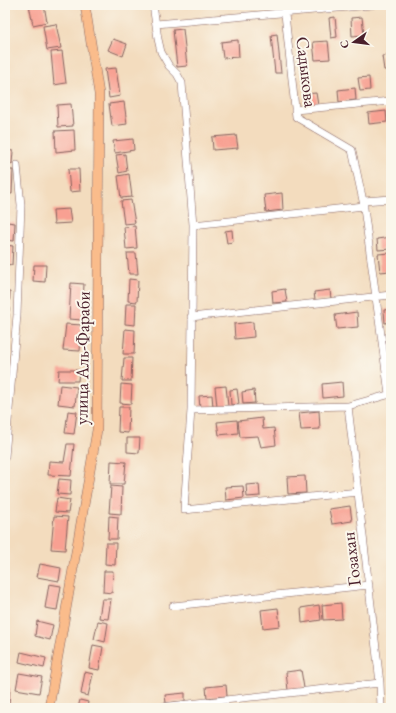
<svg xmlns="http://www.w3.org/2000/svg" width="396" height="713" font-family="'EB Garamond',serif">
  <rect width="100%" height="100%" fill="#fbf7ec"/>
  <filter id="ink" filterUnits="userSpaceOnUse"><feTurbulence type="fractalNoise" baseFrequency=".025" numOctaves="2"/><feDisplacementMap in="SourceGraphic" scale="8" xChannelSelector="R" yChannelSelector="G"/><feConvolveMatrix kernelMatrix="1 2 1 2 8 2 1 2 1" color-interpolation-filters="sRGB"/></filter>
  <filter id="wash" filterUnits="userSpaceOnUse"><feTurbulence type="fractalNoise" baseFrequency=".012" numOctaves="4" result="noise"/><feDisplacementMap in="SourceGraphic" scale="16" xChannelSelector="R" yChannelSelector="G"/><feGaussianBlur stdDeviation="0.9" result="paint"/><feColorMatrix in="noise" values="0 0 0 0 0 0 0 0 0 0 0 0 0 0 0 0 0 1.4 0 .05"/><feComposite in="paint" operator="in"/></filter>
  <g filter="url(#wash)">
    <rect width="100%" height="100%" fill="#f3dcbe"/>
    <g id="blocks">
      <!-- building -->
      <path fill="#f8a092" d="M29,5H44L47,22L33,25Z
        M335,17L337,37L331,38L329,18Z
        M362,17L364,35L352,36L351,18Z
        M56,24L61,48L47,50L43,26Z
        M183,29L187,66L177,67L173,30Z
        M277,34L281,73H275L271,35Z
        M113,39L127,44L123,56L108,50Z
        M238,40L239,57L223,58L221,42Z
        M328,41L330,59L315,60L313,42Z
        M62,51L66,83L54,85L51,52Z
        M391,55V70H384L382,56Z
        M116,68L120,96L109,98L105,69Z
        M369,77L370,90L360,91L358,78Z
        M355,88L356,100L339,102L338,90Z
        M316,93L318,105L306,106L305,94Z
        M124,102L127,124L112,126L109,104Z
        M71,104L73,126L58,127L57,105Z
        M386,111L387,122L369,124L368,113Z
        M74,130L75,150L56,152L55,131Z
        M236,135L238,148L213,150L212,137Z
        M133,139L134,150L115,153L113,141Z
        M5,150L13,151L12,164L5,163Z
        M125,154L127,171L119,173L116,155Z
        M68,169H79L80,191L70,192Z
        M5,170H13L12,194L5,193Z
        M129,174L132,197L121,198L118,176Z
        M282,193L283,210L266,212L264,195Z
        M131,200L135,223L124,224L121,201Z
        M69,209L71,223L54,224L53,210Z
        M7,222L15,223L14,241L5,240Z
        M135,226L137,248L126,249L124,227Z
        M232,230L233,242L227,243L225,231Z
        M391,237V249L378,250L377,239Z
        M5,245L13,246L12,265L5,264Z
        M127,253H136L138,274H129Z
        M390,253L391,271L380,272L378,254Z
        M34,265H46L45,282L33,281Z
        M129,279L138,280L137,302L128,301Z
        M71,283L84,284L82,320L69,319Z
        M285,289L287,302L273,303L272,291Z
        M330,290L331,299L315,300L314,292Z
        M5,292H10L9,311L5,310Z
        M126,304H136L135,325L125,324Z
        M391,309V322L385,323L384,310Z
        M357,312L358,327L337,329L335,315Z
        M5,313L9,314L7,336H5Z
        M253,322L254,337L235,339L234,324Z
        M66,324L82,325L80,351L63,350Z
        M125,329L135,330L134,354H123Z
        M124,358H132L131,381H122Z
        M59,370H79L78,381H58Z
        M342,382L343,396L323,398L322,384Z
        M121,384L132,385L131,404L120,403Z
        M60,385L77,387L75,406L58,404Z
        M226,386L228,406L217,407L215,387Z
        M237,389L239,404L231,405L230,390Z
        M254,390L255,403L243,404L242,392Z
        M212,395L213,407L200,408L199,396Z
        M119,407H129L128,433L118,432Z
        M68,411L77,412L74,434L65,433Z
        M319,411L320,429L301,430L299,413Z
        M262,418L263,429L274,428L276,445L261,447L258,436L240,437L238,421Z
        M237,420L238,433L219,435L217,422Z
        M127,438H140L139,453L127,452Z
        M67,444H74L71,476L48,475L49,461L64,462Z
        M111,461L126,462L124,484H110Z
        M305,476L306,493L288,494L287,477Z
        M59,479L71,480L70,495L57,494Z
        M259,484L260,496L247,497L246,485Z
        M111,486L122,487L121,514L109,513Z
        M243,486L244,498L226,500L225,487Z
        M57,498L70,500L68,513L55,512Z
        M350,506L352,521L332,524L329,509Z
        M54,516L68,517L65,550L51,549Z
        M109,516L118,517L117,539H108Z
        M106,543H116L115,565L105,564Z
        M40,564L61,568L59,581L37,577Z
        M104,571H113L112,593L103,592Z
        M49,584L61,586L57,610L45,608Z
        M102,599H111L108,619L99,618Z
        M341,603L342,619L323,620L322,605Z
        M319,605L321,620L302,623L301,608Z
        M278,608L280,626L263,628L261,610Z
        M37,621L53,625L50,640L35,636Z
        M98,621L108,623L105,642L94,639Z
        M93,645L103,647L99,670L89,668Z
        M21,652L46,658L44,668L19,662Z
        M301,670L304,688L288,690L286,672Z
        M85,672L93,674L88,696L81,694Z
        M19,673L42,677L39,693L16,689Z
        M5,685L10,687L9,705L16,708H5Z
        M226,685L227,696L207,698L206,687Z
        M185,693V701L166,703L165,695Z
        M80,700L88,702L87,708H78Z"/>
    </g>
  </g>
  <g filter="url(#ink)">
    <use href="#blocks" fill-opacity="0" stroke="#85615e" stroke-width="1"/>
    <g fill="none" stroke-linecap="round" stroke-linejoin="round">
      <defs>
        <path id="minor" d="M153,5L158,39L161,52L169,66L177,74L182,83L193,225L191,410L184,510L358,492
          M284,5L296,117L352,150L363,201L389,394L391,396
          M156,24L372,5
          M295,110L391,101
          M363,201L391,199
          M193,225L364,206
          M191,317L391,295
          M348,406L380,683L381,708
          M191,410L348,406L391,394
          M5,457L17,315L21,205L17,165
          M173,606L369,585
          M152,708L380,683"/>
        <path id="major" d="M49,708L97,430L99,94L85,5"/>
      </defs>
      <!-- minor casing -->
      <use href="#minor" stroke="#85615e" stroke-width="8"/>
      <!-- major casing -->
      <use href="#major" stroke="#85615e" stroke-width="10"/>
      <!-- minor -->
      <use href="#minor" stroke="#fff" stroke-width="7"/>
      <!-- major -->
      <use href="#major" stroke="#fabc8b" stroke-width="9"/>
    </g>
  </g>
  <g text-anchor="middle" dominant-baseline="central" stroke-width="4" stroke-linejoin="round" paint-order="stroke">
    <!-- street labels -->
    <g font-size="18" fill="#4a1f2b" stroke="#fbf7ec">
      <text transform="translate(307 72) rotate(83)">Садыкова</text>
      <text transform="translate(82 358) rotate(-89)">улица Аль-Фараби</text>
      <text transform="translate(351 559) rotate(-97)">Гозахан</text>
    </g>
  </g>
  <!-- margin -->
  <rect width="396" height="713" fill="none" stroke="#fbf7ec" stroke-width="20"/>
  <!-- north arrow -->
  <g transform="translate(354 42) rotate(256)" stroke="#fbf7ec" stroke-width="3" paint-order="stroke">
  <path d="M0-3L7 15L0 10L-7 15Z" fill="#4a1f2b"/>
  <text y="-6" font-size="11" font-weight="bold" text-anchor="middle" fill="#4a1f2b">С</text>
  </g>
</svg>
